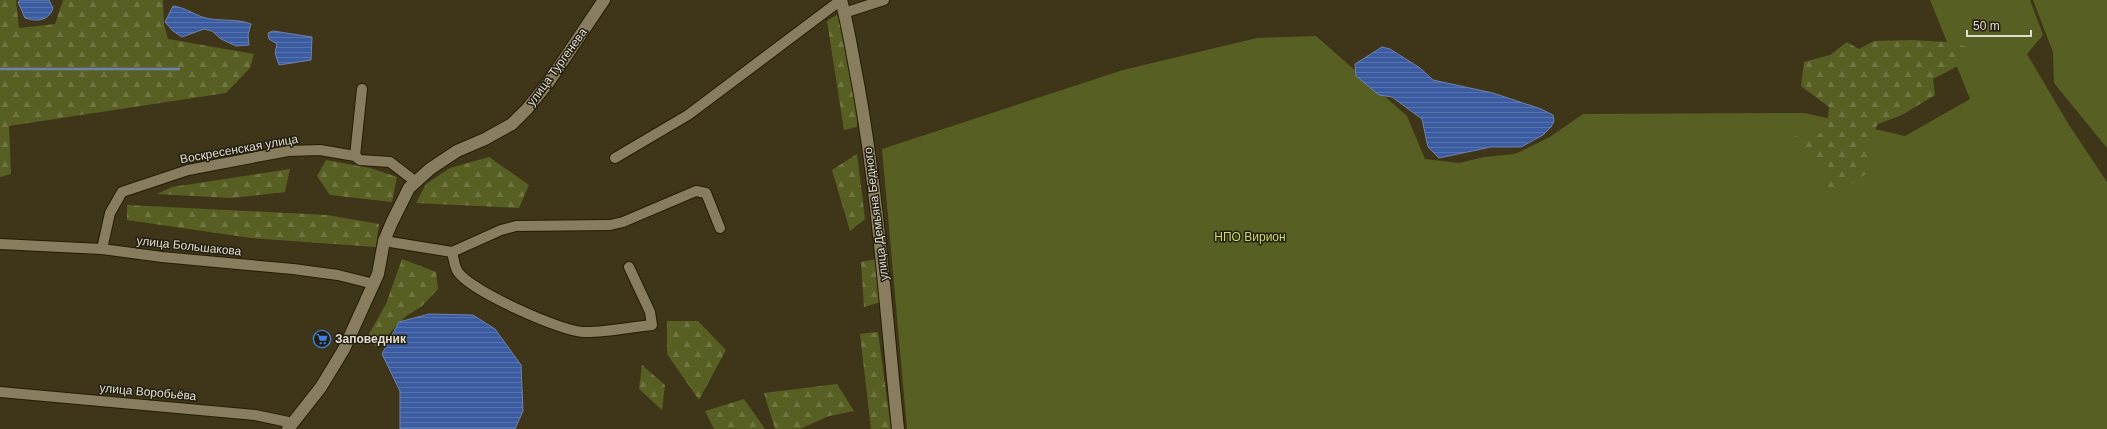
<svg xmlns="http://www.w3.org/2000/svg" width="2107" height="429" font-family="Helvetica,sans-serif">
  <defs>
    <pattern id="forest-firs" width="22" height="20" patternUnits="userSpaceOnUse"><rect width="22" height="20" fill="#585f23"/><path d="M5 1l3.5 6h-7zM16 11l3.5 6h-7z" fill="#707542"/></pattern>
    <pattern id="water-rules" width="6" height="5" patternUnits="userSpaceOnUse"><rect width="6" height="5" fill="#3c5ca1"/><path d="M0 2.5h6" fill="none" stroke="#5873ad"/></pattern>
  </defs>
  <rect width="100%" height="100%" fill="#3f3619"/>
  <!-- green -->
  <path fill="#585f23" d="M1930,0H2030L2043,35L2027,54L2069,125L2107,182V429H907L882,149L1123,70L1257,38L1316,36L1407,116L1425,159L1459,163L1484,157L1515,154L1550,137L1583,114L1805,113L1905,136L1970,99Z
    M2033,0H2107V148L2054,83L2053,52Z"/>
  <!-- forest -->
  <path fill="url(#forest-firs)" d="M0,0H16L19,28L55,24L63,0H163L164,25L168,39L254,54L250,68L226,93L9,126L11,174L0,177Z
    M840,13L857,98V127L844,130L827,21Z
    M1913,40L1946,42L1977,49L1956,67L1933,79L1935,95L1902,115L1878,124L1864,150L1873,169L1837,194L1819,191L1828,162L1790,145L1792,135L1809,140L1827,129L1829,107L1801,86L1804,62L1830,55L1847,42L1859,49L1874,41Z
    M857,154L865,219L850,231L832,170Z
    M489,157L529,185L519,208L416,203L426,184L450,168Z
    M326,160L370,168L397,177L392,202L330,195L317,176Z
    M290,169L285,192L231,198L157,194L172,187Z
    M127,205L327,215L379,224L376,247L251,238L127,220Z
    M402,259L436,272L438,289L422,306L406,316L376,347L369,334L386,304Z
    M877,259L881,302L864,307L861,262Z
    M667,321H698L726,350L699,400L667,354Z
    M878,332L891,429H871L860,334Z
    M642,365L665,385L662,410L639,389Z
    M837,384L854,411L829,416L800,429H775L764,393Z
    M744,399L765,429H714L705,411Z"/>
  <!-- water -->
  <path fill="url(#water-rules)" stroke="#6e82ae" d="M20,0H49L53,8C49,21 37,22 25,18L18,2Z
    M173,6C183,7 192,13 202,17C218,22 236,18 251,24L248,35L249,45L236,46L221,39L212,31L204,29L182,37L173,31L165,22Z
    M273,31L312,37L311,60L279,65L275,53L277,44L269,39L268,33Z
    M1382,47L1390,49L1420,68L1433,80L1493,93L1541,109L1553,115L1554,121L1551,127L1543,135L1521,147H1491L1439,158L1428,147L1422,119L1392,97L1379,95L1356,76L1355,64Z
    M429,314L473,315L495,329L521,365L523,411L515,429H400V391L382,354L399,322Z"/>
  <g fill="none" stroke-linecap="round" stroke-linejoin="round">
    <!-- stream -->
    <path stroke="#6e82ae" stroke-width="2.5" d="M0,69H179"/>
    <defs>
      <path id="minor" d="M844,13L884,0
        M355,156L362,89
        M615,158L688,115L841,0
        M384,241L452,252L501,230L516,226L610,225L623,222L696,191L706,193L720,228
        M0,244L102,249L162,257L293,269L338,275L374,284
        M102,249L110,213L122,192L188,170L288,151L320,150L355,156L360,160L390,162L416,182
        M452,252C454,259 454,266 458,272C471,291 560,331 583,332C602,333 632,327 652,325L650,312L629,267
        M0,392L255,415L293,423"/>
      <path id="tertiary" d="M841,0C849,29 853,59 859,89C879,202 886,315 898,429
        M288,429L321,387L344,349L378,274L384,241L392,222L409,188L430,169L457,151L485,139L512,124L527,109L548,83L604,0"/>
    </defs>
    <!-- minor casing -->
    <use href="#minor" stroke="#261d01" stroke-width="12"/>
    <!-- tertiary casing -->
    <use href="#tertiary" stroke="#261d01" stroke-width="14"/>
    <!-- minor -->
    <use href="#minor" stroke="#887e5f" stroke-width="10"/>
    <!-- tertiary -->
    <use href="#tertiary" stroke="#887e5f" stroke-width="12"/>
  </g>
  <!-- icons -->
  <defs>
    <symbol id="supermarket-ring" viewBox="-11 -11 22 22"><circle r="9.5" fill="#221e11" stroke="#3f7fe0" stroke-width="1.5"/><path d="M-6-5.5h2.5l.6 2H6L4.5 2H-2.5L-4.4-4H-6ZM-1.5 3.2a1.3 1.3 0 1 0 .1 0ZM3 3.2a1.3 1.3 0 1 0 .1 0Z" fill="#3f7fe0"/></symbol>
  </defs>
  <g fill-rule="evenodd">
    <use href="#supermarket-ring" x="312" y="329" width="20" height="20"/>
  </g>
  <g text-anchor="middle" dominant-baseline="central" stroke-width="3" stroke-linejoin="round" paint-order="stroke">
    <!-- street labels -->
    <g font-size="12" fill="#e1dccc" stroke="#221e11">
      <text transform="translate(557 67) rotate(-54)">улица Тургенева</text>
      <text transform="translate(239 149) rotate(-10)">Воскресенская улица</text>
      <text transform="translate(876 214) rotate(-97)">улица Демьяна Бедного</text>
      <text transform="translate(189 246) rotate(6)">улица Большакова</text>
      <text transform="translate(148 392) rotate(5)">улица Воробьёва</text>
    </g>
    <!-- park labels -->
    <g font-size="12" fill="#cfde65" stroke="#221e11">
      <text x="1250" y="237">НПО Вирион</text>
    </g>
    <!-- poi labels -->
    <g font-size="12" font-weight="bold" fill="#e1dccc" stroke="#221e11" text-anchor="start">
      <text x="335" y="339">Заповедник</text>
    </g>
  </g>
  <!-- scale -->
  <path d="M1967 30v6h64v-6" fill="none" stroke="#e1dccc" stroke-width="2"/>
  <text x="1973" y="30" font-size="12" fill="#e1dccc" stroke="#221e11" stroke-width="3" paint-order="stroke">50 m</text>
</svg>
